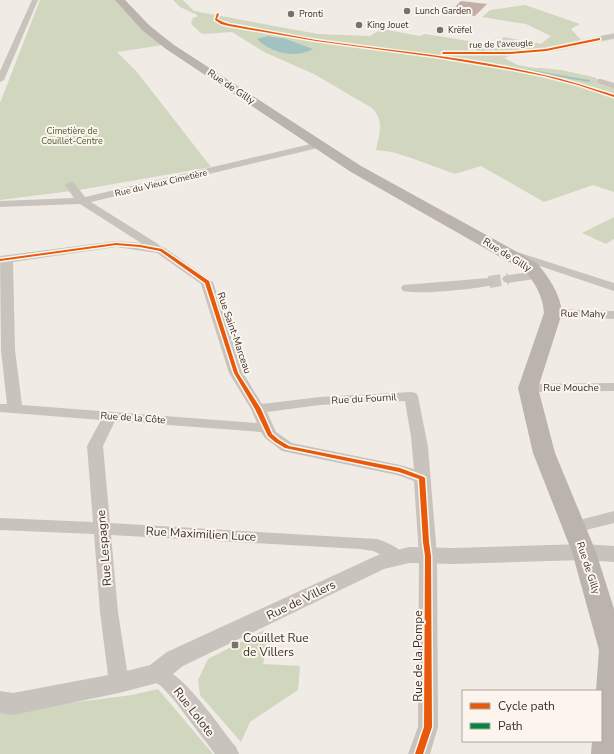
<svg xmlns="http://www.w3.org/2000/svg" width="614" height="754" font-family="'Nunito Sans',sans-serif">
  <rect width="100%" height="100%" fill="#f0ebe5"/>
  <!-- green -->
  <path fill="#d1d6bf" d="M40,0H116L163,45L117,52L137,72L211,167L79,190L0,200V103Z
    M173,0H183L194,11L318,34L370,36L382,29L420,36L425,34L494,45L504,37L541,44L551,36L526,24L482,17L490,10L525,5L580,24L571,29L581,40L614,33V39L556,51L515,54L504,58L518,65L535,68H541L561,70L589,76L596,78L599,82L614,87V192L593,185L544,202L481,166L455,174L411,158L392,152L376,150C379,134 385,122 372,108L314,74L264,52L232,32L202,34L192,25L191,21L193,20L192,18L197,17V15L180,7Z
    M614,217V239L606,244L582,233Z
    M264,630L266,649L263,664L300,666L298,690L250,722L241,742L200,695L198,680L208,659Z
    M158,689L213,754H0V712L132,695Z"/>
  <!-- water -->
  <path fill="#a1c2c1" d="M268,36L286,39L313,49C295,59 271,53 257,39Z"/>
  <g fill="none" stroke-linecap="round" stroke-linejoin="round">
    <!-- stream -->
    <path fill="#a1c2c1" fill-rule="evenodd" d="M474,60L589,80L590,81L589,82L475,62L474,61Z"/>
  </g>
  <!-- building -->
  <path fill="#c3afa7" d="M461,1L487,4L475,16L449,13Z"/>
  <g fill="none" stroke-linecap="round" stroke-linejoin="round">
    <!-- minor-tunnel -->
    <path stroke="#ccc6c0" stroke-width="12" stroke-dasharray="12 6" stroke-linecap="butt" d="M489,282L508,279"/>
    <!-- minor -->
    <path fill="#c9c3be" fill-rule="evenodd" d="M32,0H38L4,80L0,82V71Z
      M614,34V38L599,41L595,39L596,37Z
      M598,79H601L614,83V88L598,83L597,81Z
      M319,142L322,143L324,145L322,147L91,202L158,244L160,246L165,248L213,282L243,373L262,404L320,397L411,392L416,393L418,396L428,447L437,556L438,727L430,754H408L418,727L419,556L414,481L397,475L282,451L265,438L261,432L115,421L103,446L110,523L377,539C387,542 402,549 407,558L404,563C389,567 385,555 373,551C369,550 364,550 360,549L111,535L118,612L129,683L126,689L119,691L112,689L109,683L100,612L94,534L0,530V518L93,522L87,446L101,420L0,412V404H7L1,350L0,256L116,241L141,243L80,204L0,207V201L74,198L65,185L70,182L74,183L85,197ZM116,247L157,253L201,284L229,373L251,409L257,423L22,405L15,350L13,262ZM405,401L411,437L414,469L400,465L292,443L276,432L267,412L320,405Z
      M514,251L614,283V291L510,256L508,254L510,252Z
      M537,271L541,272L543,275L541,278L508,283L504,282L502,279L504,276L508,275Z
      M489,278L493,279L495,282L493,285C476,289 419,295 403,291L401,288L403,285Z
      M553,309L614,311V319L548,316L547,313L548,310Z
      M614,383V391L528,392L523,391L521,388L523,385L528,384Z
      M614,511V523L574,533L568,531L566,527L568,523Z
      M157,665C185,674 217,724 236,747L239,754H215L174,700L161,686L150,679L147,673L150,667Z"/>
    <!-- tertiary -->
    <path fill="#c9c3be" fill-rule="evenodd" d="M584,544L614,546V562L584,560L454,564L409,563L384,569L183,666L165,680L157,683L119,693L13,715L0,713V691L13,693L119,673L150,665L167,652L378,555L409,547L454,548Z"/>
    <!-- secondary -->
    <path fill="#bab3ae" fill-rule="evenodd" d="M115,0H125L150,26L174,45L361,166L537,263C549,278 560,293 562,313L538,388L555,453L596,552L614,609V754H591L592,741H601V691H596L599,650L572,552L533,453L518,388L544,313C543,296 535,283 525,271L351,172L166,49L142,30Z"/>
    <!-- quiet -->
    <path stroke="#00873e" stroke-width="2" stroke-dasharray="4.5 2" stroke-linecap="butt" d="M469,46L482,50"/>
    <defs>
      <path id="cycleway" d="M217,13L219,14L217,19L223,22L229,24C258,29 287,35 316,40C392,51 469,57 544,75C568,80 591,88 614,95V97L578,85L544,76L508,69L436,57L316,41L229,26L221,24L215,20Z
        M599,38H600V40L546,51L510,54H443L442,53L443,52H510L546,49Z
        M116,243L140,245L162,249L209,281L238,373L261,409L272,434L279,440L289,446L400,468L424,477L425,478L429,542L431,556L432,727L423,754H415L424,727L425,556L423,542L419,479L399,472L285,448L275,442L268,436L255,409L234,373L205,283L160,251L140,247L116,245L0,261V259Z"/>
    </defs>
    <!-- cycleway casing -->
    <use href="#cycleway" stroke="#fbf5ee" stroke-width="3"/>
    <!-- cycleway -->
    <use href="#cycleway" fill="#e8590c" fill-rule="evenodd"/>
  </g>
  <!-- markers -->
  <g fill="#7a716c" stroke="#fbf5ee" stroke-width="1.5">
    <circle cx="407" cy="11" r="4"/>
    <circle cx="291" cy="14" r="4"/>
    <circle cx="359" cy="25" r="4"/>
    <circle cx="440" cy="30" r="4"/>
    <rect x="231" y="641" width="8" height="8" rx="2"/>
  </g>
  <g text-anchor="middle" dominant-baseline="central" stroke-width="4" stroke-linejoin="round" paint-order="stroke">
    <!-- far-poi labels -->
    <g font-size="9" fill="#3b302b" stroke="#fbf5ee" text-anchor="start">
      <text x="415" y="11">Lunch Garden</text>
      <text x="299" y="14">Pronti</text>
      <text x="367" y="25">King Jouet</text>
      <text x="448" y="30">Krëfel</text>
    </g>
    <!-- far-street labels -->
    <g font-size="9" fill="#3b302b" stroke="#fbf5ee">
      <text transform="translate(501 44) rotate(-2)">rue de l'aveugle</text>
      <text transform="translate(161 183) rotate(-13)">Rue du Vieux Cimetière</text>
    </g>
    <!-- far-park labels -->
    <g font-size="9" fill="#4a5a2e" stroke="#fbf5ee">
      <text x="72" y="131">Cimetière de<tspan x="72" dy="10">Couillet-Centre</tspan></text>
    </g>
    <!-- street labels -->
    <g font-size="10" fill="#3b302b" stroke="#fbf5ee">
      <text transform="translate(231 87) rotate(34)">Rue de Gilly</text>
      <text transform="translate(507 255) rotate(32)">Rue de Gilly</text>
      <text transform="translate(583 314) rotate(1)">Rue Mahy</text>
      <text transform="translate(234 333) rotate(71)">Rue Saint-Marceau</text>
      <text x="571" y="388">Rue Mouche</text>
      <text transform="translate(364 399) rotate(-3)">Rue du Fournil</text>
      <text transform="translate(133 418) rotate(4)">Rue de la Côte</text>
      <text transform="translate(588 568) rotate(72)">Rue de Gilly</text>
    </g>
    <!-- near-street labels -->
    <g font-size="12" fill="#3b302b" stroke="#fbf5ee">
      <text transform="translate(201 534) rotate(3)">Rue Maximilien Luce</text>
      <text transform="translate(104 548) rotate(-95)">Rue Lespagne</text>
      <text transform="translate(301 600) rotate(-26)">Rue de Villers</text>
      <text transform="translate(418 656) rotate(-90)">Rue de la Pompe</text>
      <text transform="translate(194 712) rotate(52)">Rue Lolote</text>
    </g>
    <!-- near-poi labels -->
    <g font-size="12" fill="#3b302b" stroke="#fbf5ee" text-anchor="start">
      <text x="243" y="638">Couillet Rue<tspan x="243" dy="14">de Villers</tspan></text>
    </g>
  </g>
  <!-- legend -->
  <rect x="462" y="690" width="140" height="52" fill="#fbf5ee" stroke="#aea6a0"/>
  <rect x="470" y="703" width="20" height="6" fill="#e8590c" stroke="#aea6a0"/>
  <text x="498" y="710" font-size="12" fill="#3b302b">Cycle path</text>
  <rect x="470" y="723" width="20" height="6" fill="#00873e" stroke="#aea6a0"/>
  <text x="498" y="730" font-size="12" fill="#3b302b">Path</text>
</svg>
